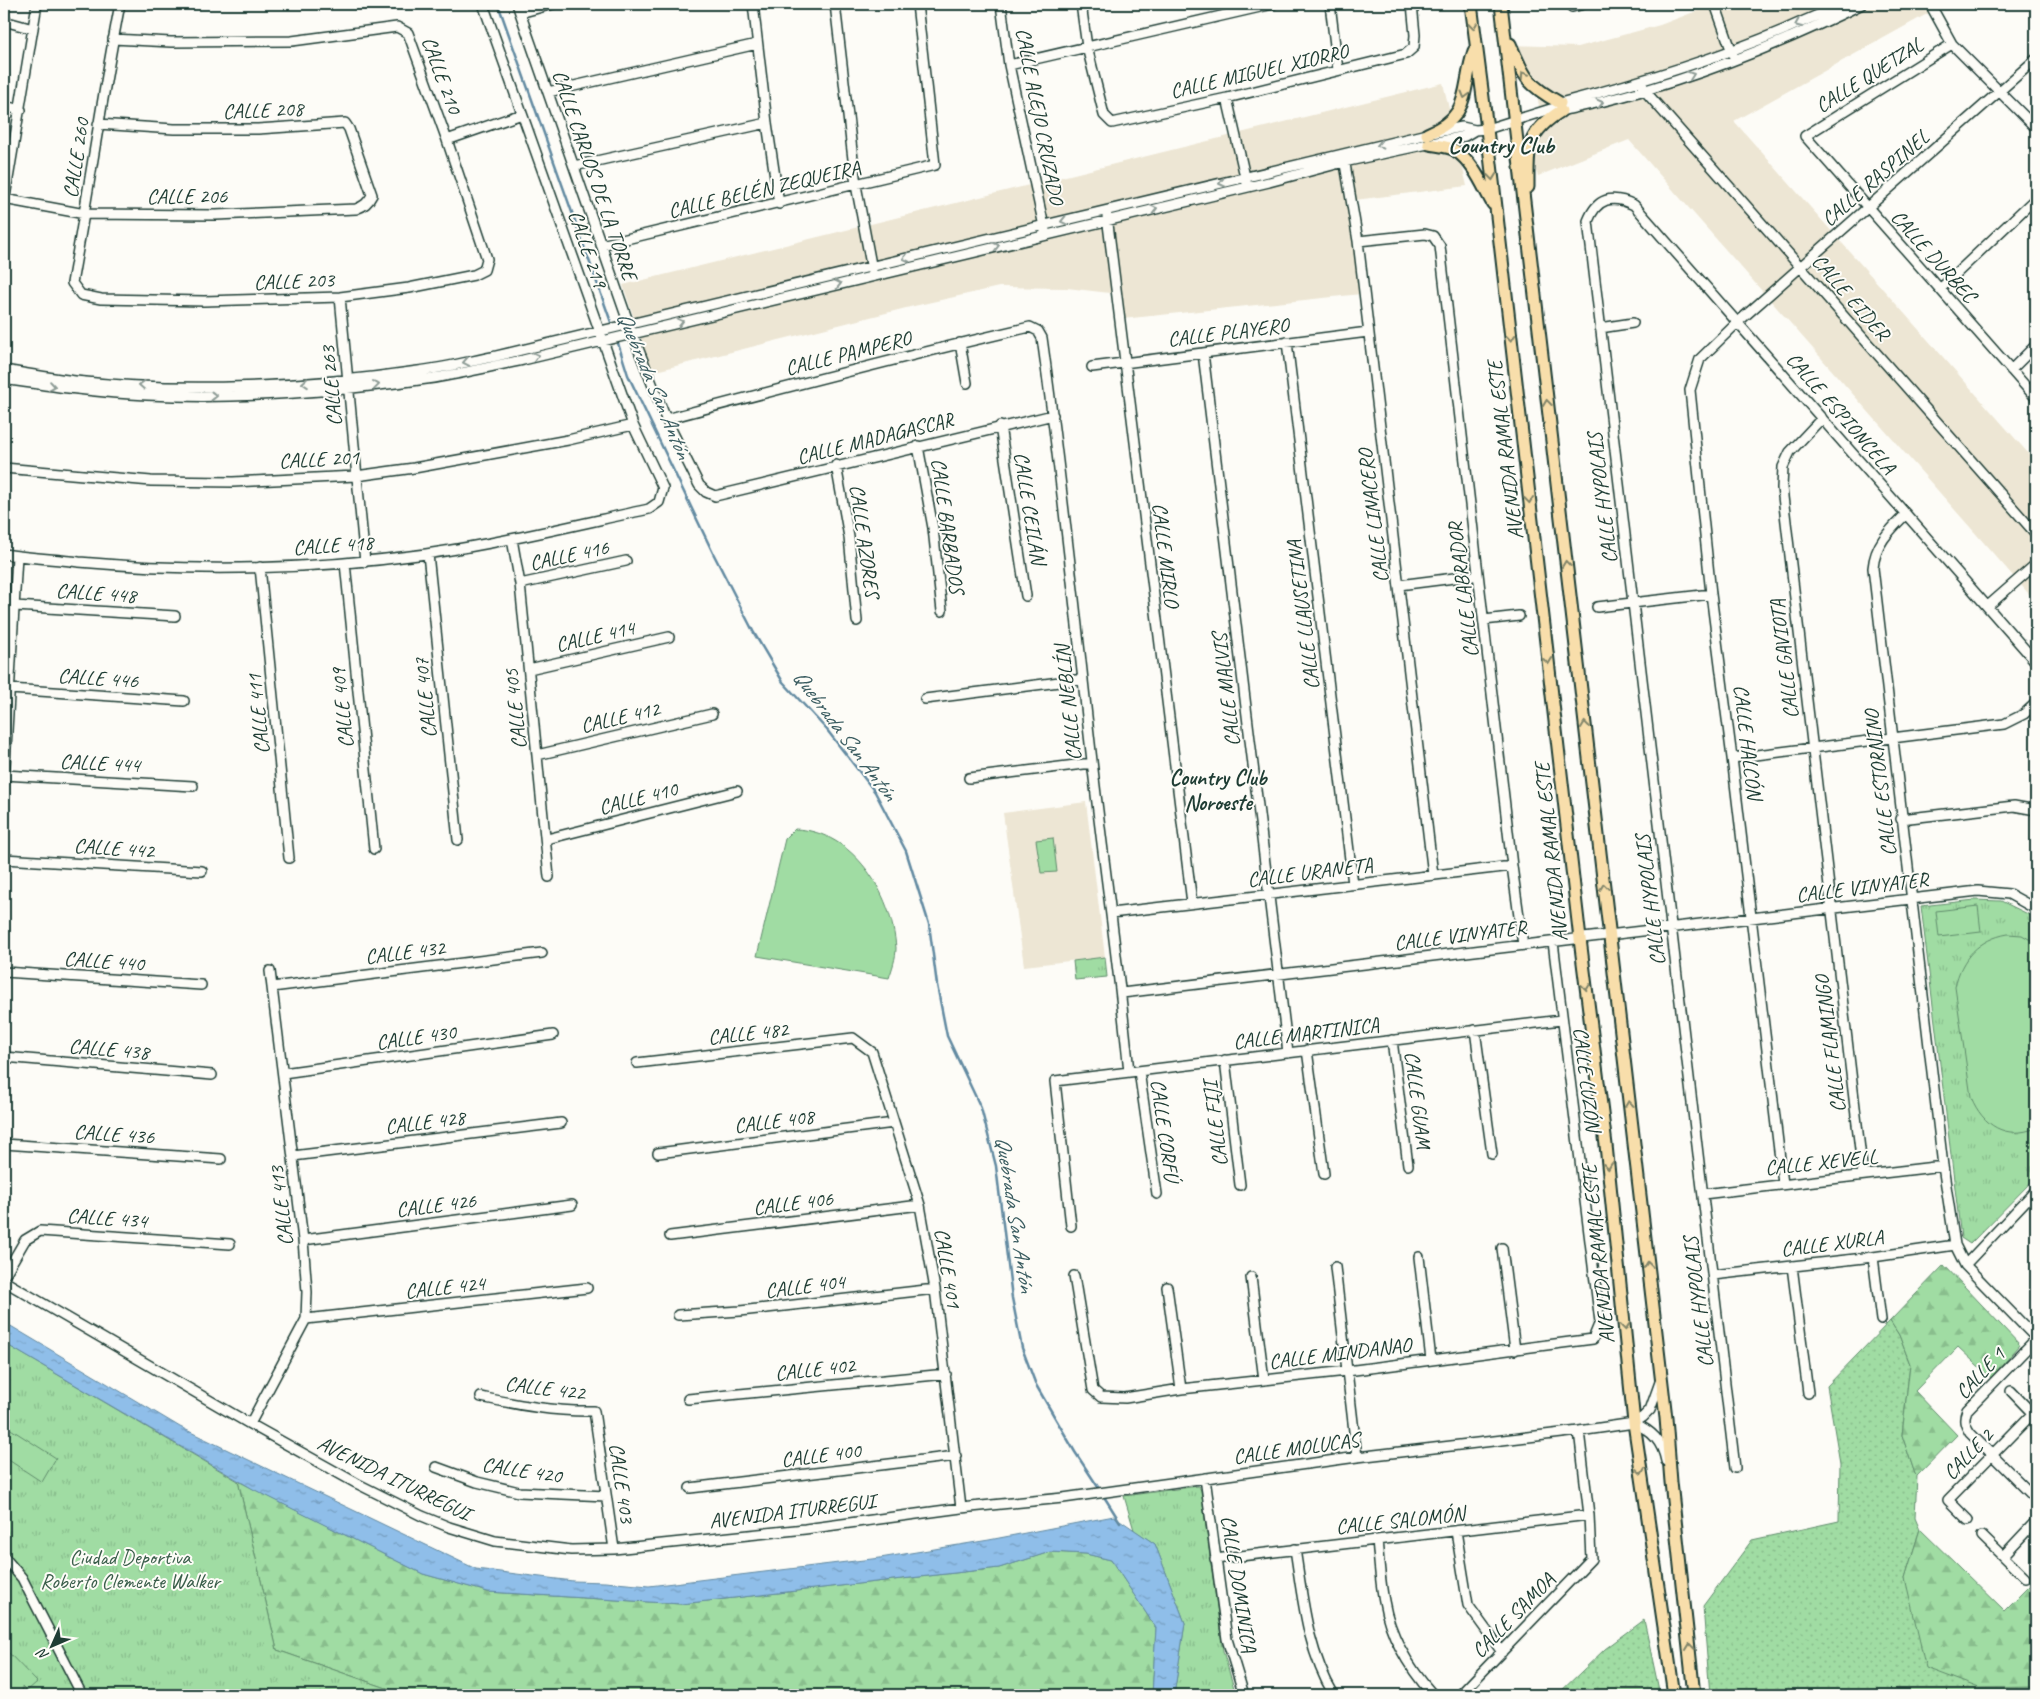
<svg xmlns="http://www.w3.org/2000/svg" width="2040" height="1699" font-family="Caveat,sans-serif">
  <defs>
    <pattern id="grass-dots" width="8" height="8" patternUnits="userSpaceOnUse" patternTransform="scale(1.25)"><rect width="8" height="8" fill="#a0dca3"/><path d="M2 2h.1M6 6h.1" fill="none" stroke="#89be8d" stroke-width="1.8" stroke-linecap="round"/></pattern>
    <pattern id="forest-firs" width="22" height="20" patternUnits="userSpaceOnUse" patternTransform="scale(1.25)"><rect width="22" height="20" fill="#a0dca3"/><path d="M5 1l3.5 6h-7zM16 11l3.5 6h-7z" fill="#89be8d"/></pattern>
    <pattern id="park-tufts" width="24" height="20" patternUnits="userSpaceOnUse" patternTransform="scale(1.25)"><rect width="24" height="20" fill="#a0dca3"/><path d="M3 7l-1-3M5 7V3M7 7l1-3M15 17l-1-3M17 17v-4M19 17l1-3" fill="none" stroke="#89be8d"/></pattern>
    <pattern id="water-ripples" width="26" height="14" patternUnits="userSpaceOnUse" patternTransform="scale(1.25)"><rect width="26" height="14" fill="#8fbee9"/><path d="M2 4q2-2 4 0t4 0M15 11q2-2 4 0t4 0" fill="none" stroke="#749cbe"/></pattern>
  </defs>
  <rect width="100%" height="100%" fill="#fdfcf7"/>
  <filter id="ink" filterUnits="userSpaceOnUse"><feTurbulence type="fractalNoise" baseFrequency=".02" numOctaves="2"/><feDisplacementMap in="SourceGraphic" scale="10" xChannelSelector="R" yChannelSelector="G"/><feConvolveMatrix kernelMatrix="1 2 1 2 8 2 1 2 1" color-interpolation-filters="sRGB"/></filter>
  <g filter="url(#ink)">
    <!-- built -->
    <path fill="#ede6d4" d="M1715,4H1945L1734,121L2036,462V602L1629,140L1538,176L1529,153L1539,106L1536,89L1511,45L1578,47L1660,25Z
      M1443,83L1467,186L1347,201L1361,294L1122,319L1118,294L1067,288L999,287L914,306L652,372L623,285Z
      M1086,802L1105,957L1024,966L1003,813Z"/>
    <!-- grass -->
    <path fill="url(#grass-dots)" stroke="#608c6c" d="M1890,1321L1899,1335L1910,1364L1902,1435L1915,1474L1917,1476L1915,1517L1920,1529L1905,1578L1979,1688L2036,1687V1695H1710L1703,1606L1752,1540L1839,1521L1840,1463L1827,1386Z
      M1644,1620L1660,1695H1557L1605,1649Z"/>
    <!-- forest -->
    <path fill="url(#forest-firs)" stroke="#608c6c" d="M1944,1265L2020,1345L1991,1378L1958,1347L1915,1391L1957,1435L1917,1476L1915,1474L1902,1435L1910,1364L1899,1335L1890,1321Z
      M238,1481L423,1574L488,1592L681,1604L999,1568L1050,1552L1086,1554L1111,1560L1156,1628L1152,1695H394L395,1691L277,1650Z
      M1920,1529L2004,1611L2036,1579V1687L1979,1688L1926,1668L1905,1578Z"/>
    <!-- park -->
    <path fill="url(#park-tufts)" stroke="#608c6c" d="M1975,900L2001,901L2032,916L2036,921V1177L1970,1244L1961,1238L1921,906Z
      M1105,957L1107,977L1075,980L1073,961Z
      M4,1343L238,1481L277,1650L395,1691L394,1695H4Z
      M1198,1486L1201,1490L1223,1651L1236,1695H1174L1185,1623L1155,1544L1134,1530L1124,1496Z"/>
    <!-- pitch -->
    <path fill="#a0dca3" stroke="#608c6c" d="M795,829C854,831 892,894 896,948C896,958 892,969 889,978L757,956L785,839Z
      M1053,838L1057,872L1041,873L1036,840Z
      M1978,906L1981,932L1939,937L1936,911Z
      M2008,934L2022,935L2036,943V1128C2006,1140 1983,1126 1971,1097L1955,987C1961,958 1979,939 2008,934Z
      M9,1428L56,1458L42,1482L4,1457V1436Z
      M4,1648L37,1682L27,1691L22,1686L23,1695H4Z"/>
    <!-- water -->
    <path fill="url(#water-ripples)" stroke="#628aa1" d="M4,1322L180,1427L476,1569L573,1581L605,1582L649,1586L880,1558L989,1540L1114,1516L1155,1544L1185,1623L1174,1695H1152L1156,1628L1111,1560L1086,1554L1050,1552L999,1568L681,1604L488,1592L423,1574L253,1489L4,1343Z"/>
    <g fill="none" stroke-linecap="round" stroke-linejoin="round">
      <!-- stream -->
      <path stroke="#628aa1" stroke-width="2.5" d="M498,4L612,325
        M617,340L628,375L713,553L754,633L783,682L827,730L875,792L906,851L929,924L937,985L947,1036L981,1108L996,1166L1012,1298L1022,1348L1036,1385L1075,1452L1100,1490
        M1103,1495L1120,1522"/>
      <defs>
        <path id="minor" d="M517,4L632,333L666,419L699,485L706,492L715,496L1053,415
          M753,4L767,123L779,204
          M835,4L856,185L872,270
          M1001,4L1009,65L1045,231
          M1081,4L1087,47L1104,115L1112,123L1227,98L1406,54L1414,47L1415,35L1412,4
          M1330,4L1338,70
          M1569,4L1572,7L1584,4
          M1715,4L1733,55
          M1930,4L1952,44L2036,128
          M520,13L553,4
          M4,21L33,29
          M113,39L171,42L292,41L397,27L408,33L447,140L487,259L484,270L474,275L409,288L340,297L204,301L101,299L81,295L72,283C89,190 102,96 120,4
          M1952,44L1805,136L2036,398
          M1009,65L1273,4
          M1641,82L1645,91L2036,534
          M548,92L757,44
          M1227,98L1246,181
          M4,106L21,110
          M1555,108L1561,111L1569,109C1671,88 1769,50 1862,4
          M447,140L522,114
          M1344,158L1358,241L1433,875
          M574,166L767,123
          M4,199L85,214L216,215L356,209C364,206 368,203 372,195L349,129L345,123L258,129H174L98,124
          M4,203L37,4
          M1107,216L1192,903
          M1358,241L1425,234L1433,236L1440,246L1512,866L1523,945
          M601,245L935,165L917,4
          M1940,289L2036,198
          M340,297L365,562
          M1600,328L1633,323
          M1287,342L1353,884
          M960,343L967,383
          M1203,353L1288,1053
          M1092,367L1368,332
          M4,370C27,374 51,378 75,381C183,393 310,387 418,371C443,368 467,362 492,357L1427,134L1462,127L1475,130
          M2011,370L2036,345
          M4,379C51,386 99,393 147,395C243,400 339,391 434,378C464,373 493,366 523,360L1269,182L1344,162L1465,136L1475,130L1487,129L1554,108L1560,103C1638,83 1713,60 1786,29C1805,20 1824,13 1843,4
          M1822,418L1790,452L1783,467L1782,488L1863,1175
          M666,419C787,387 908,355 1030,327L1038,331L1042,338C1062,479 1076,620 1092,761C1104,865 1119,968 1129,1072
          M1000,426L1026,596
          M918,446L933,528L942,611
          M836,465L849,537L857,621
          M4,468L151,481L233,482L356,476L414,468L568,440L633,425
          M1906,514C1890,530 1875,544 1873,568L1943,1166L1955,1245L1965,1265L2036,1338
          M512,539L520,584L549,877
          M4,554C29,558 54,559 79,562C194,572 312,570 426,554C501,543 575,525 649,509L659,502L663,488L633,425L483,4
          M428,554L458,840
          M345,563L374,849
          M260,567L289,858
          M520,584L626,561
          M1399,585L1478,575
          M15,606L175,616
          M1988,606L2036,564
          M1597,607L1711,594
          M1484,620L1519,616
          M529,669L669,637
          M10,689L184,701
          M925,699L1083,679
          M537,755L712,714
          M1732,758L2004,724L2024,714L2036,703
          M4,775L193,786
          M969,778L1092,763
          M4,783L17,556
          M1901,819L2014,806L2036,810
          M547,839L737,791
          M4,859L202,871
          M1111,913L1512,866
          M4,972L201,985
          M272,987L542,953
          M1122,993L1978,891L2009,894L2036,909
          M1475,1030L1492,1154
          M1392,1040L1408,1165
          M1307,1050L1324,1174
          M4,1057L212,1075
          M1225,1060L1240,1185
          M637,1063L853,1038L872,1052L920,1205L935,1289L961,1508
          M1139,1071L1157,1194
          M283,1073L553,1035
          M4,1144L221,1159
          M658,1153L894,1123
          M293,1156L561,1123
          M1783,1184L1732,758L1711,594L1690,390L1700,359L1738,322L2036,59
          M1703,1194L1943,1166
          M1071,1226L1055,1081L1561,1020
          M670,1236L920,1205
          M303,1240L572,1205
          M1502,1248L1515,1350
          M1419,1257L1431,1360
          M1873,1257L1881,1320
          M1965,1265L2036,1190
          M1792,1266L1808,1393
          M1335,1267L1357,1457
          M1713,1275L1873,1257L1955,1245
          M4,1276L25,1240L40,1231L230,1244
          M1074,1276L1093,1390L1101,1397L1125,1398L1181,1389L1347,1371L1593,1339L1600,1322L1553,942
          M1251,1277L1264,1380
          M4,1281L250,1424L356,1483L422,1516L449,1527L495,1541L571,1550L614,1549L805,1529L961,1508L1063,1498L1357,1457L1579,1431L1634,1423L1643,1417L1650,1410L1660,1382
          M1167,1287L1181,1389
          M678,1315L740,1311L935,1289
          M306,1319L587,1288
          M2036,1339L1967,1410C1963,1420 1965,1425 1970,1433L2036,1499
          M2011,1391L2036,1417
          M481,1397C519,1405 555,1412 594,1411L614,1549
          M688,1399L946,1374
          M1634,1423C1652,1431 1662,1441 1666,1461
          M250,1424L306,1319L307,1292L303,1240L270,971
          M436,1467L477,1482L519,1492L606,1496
          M1735,1468L1588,221C1597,198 1612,194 1634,205L2036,662
          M1205,1478L1227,1639L1244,1695
          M690,1488L956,1456
          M1968,1520L1948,1500L2033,1413
          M1456,1531L1468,1605L1502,1652
          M1982,1536L2025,1578
          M1377,1540C1379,1560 1380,1581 1384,1601C1390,1636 1410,1669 1433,1695
          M1295,1549C1303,1600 1307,1650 1334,1695
          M2003,1556L2036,1521
          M4,1557L22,1578L82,1695
          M1215,1559L1589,1515
          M1460,1695L1591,1559L1589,1515L1579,1431"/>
        <path id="major" d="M1471,4L1487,129L1580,939L1606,1145L1634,1423L1674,1695
          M1501,4L1666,1418L1671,1482L1694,1695
          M1510,44C1524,77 1527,85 1560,103
          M1427,134C1473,116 1461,89 1474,51
          M1429,144C1438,146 1449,146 1456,151C1474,163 1483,187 1493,204
          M1528,187C1528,148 1526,133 1561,111"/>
      </defs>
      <!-- minor casing -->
      <use href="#minor" stroke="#1f3d34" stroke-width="12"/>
      <!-- major casing -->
      <use href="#major" stroke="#1f3d34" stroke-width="15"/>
      <!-- minor -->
      <use href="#minor" stroke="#fdfcf7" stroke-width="9"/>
      <!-- major -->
      <use href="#major" stroke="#f8deab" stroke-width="11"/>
    </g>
    <!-- one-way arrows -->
    <defs><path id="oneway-chevron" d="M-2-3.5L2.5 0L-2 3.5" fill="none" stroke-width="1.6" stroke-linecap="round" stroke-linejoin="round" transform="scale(1.25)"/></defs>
    <g stroke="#8e9c96">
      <use href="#oneway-chevron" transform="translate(1798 24) rotate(157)"/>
      <use href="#oneway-chevron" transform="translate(1691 75) rotate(-19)"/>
      <use href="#oneway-chevron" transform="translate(1600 103) rotate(-14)"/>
      <use href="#oneway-chevron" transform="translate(1380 145) rotate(167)"/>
      <use href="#oneway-chevron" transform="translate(1222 183) rotate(166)"/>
      <use href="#oneway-chevron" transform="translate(1154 209) rotate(-14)"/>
      <use href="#oneway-chevron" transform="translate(1064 221) rotate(167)"/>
      <use href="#oneway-chevron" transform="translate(996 246) rotate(-14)"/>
      <use href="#oneway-chevron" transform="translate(906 258) rotate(167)"/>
      <use href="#oneway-chevron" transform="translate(838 284) rotate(-13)"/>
      <use href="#oneway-chevron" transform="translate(680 322) rotate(-14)"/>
      <use href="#oneway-chevron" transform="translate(536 356) rotate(-14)"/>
      <use href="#oneway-chevron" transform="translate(466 362) rotate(169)"/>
      <use href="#oneway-chevron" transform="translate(305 383) rotate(176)"/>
      <use href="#oneway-chevron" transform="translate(142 385) rotate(-177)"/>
      <use href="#oneway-chevron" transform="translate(376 385) rotate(-7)"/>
      <use href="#oneway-chevron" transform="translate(52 386) rotate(8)"/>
      <use href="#oneway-chevron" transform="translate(214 396)"/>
    </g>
    <g stroke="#81856a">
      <use href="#oneway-chevron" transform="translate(1473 26) rotate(83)"/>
      <use href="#oneway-chevron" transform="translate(1524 75) rotate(-123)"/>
      <use href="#oneway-chevron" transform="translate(1465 95) rotate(105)"/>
      <use href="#oneway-chevron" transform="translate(1492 177) rotate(84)"/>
      <use href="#oneway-chevron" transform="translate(1511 338) rotate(83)"/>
      <use href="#oneway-chevron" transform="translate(1547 403) rotate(-97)"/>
      <use href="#oneway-chevron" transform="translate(1529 500) rotate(83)"/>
      <use href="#oneway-chevron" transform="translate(1566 564) rotate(-97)"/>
      <use href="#oneway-chevron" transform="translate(1548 661) rotate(83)"/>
      <use href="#oneway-chevron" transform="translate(1585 725) rotate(-97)"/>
      <use href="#oneway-chevron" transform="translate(1604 887) rotate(-97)"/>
      <use href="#oneway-chevron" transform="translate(1586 987) rotate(83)"/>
      <use href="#oneway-chevron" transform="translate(1629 1104) rotate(-96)"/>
      <use href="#oneway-chevron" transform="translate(1608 1166) rotate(84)"/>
      <use href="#oneway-chevron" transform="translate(1648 1265) rotate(-97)"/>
      <use href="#oneway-chevron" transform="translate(1625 1327) rotate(84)"/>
      <use href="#oneway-chevron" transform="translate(1641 1471) rotate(82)"/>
      <use href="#oneway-chevron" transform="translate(1690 1647) rotate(-96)"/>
    </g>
  </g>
  <g text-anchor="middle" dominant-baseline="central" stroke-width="4" stroke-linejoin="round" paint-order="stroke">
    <!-- street labels -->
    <g font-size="21" fill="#1f3d34" stroke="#fdfcf7">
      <text transform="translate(1259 71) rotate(-13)">CALLE MIGUEL XIORRO</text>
      <text transform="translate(442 75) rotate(70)">CALLE 210</text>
      <text transform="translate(1869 75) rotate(-32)">CALLE QUETZAL</text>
      <text transform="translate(263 110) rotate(-2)">CALLE 208</text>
      <text transform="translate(1040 116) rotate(79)">CALLE ALEJO CRUZADO</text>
      <text transform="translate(76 158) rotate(-81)">CALLE 260</text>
      <text transform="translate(595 175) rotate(71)">CALLE CARLOS DE LA TORRE</text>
      <text transform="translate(1875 178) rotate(-41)">CALLE RASPINEL</text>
      <text transform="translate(764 189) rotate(-13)">CALLE BELÉN ZEQUEIRA</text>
      <text x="187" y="196">CALLE 206</text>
      <text transform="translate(588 249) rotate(71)">CALLE 219</text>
      <text transform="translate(1934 256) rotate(48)">CALLE DURBEC</text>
      <text transform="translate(294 281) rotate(-2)">CALLE 203</text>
      <text transform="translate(1851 297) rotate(49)">CALLE EIDER</text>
      <text transform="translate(1228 332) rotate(-7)">CALLE PLAYERO</text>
      <text transform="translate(848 353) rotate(-14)">CALLE PAMPERO</text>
      <text transform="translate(331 386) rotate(-95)">CALLE 263</text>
      <text transform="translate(1841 413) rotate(49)">CALLE ESPIONCELA</text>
      <text transform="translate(875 438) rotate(-14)">CALLE MADAGASCAR</text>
      <text transform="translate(1505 450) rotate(-97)">AVENIDA RAMAL ESTE</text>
      <text transform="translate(319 459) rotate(-3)">CALLE 201</text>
      <text transform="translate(1602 498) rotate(-97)">CALLE HYPOLAIS</text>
      <text transform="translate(1030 508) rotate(81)">CALLE CEILÁN</text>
      <text transform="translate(1373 516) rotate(-97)">CALLE LINACERO</text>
      <text transform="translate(948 526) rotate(82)">CALLE BARBADOS</text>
      <text transform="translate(865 541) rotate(82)">CALLE AZORES</text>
      <text transform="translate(333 545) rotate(-4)">CALLE 418</text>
      <text transform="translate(569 555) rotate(-12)">CALLE 416</text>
      <text transform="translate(1166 555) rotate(83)">CALLE MIRLO</text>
      <text transform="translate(1463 590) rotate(-97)">CALLE LABRADOR</text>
      <text transform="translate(96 593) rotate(4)">CALLE 448</text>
      <text transform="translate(1303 615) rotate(-97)">CALLE LLAUSETINA</text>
      <text transform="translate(595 636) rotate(-13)">CALLE 414</text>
      <text transform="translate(1784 659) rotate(-97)">CALLE GAVIOTA</text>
      <text transform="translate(98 678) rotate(4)">CALLE 446</text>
      <text transform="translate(1226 690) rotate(-97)">CALLE MALVIS</text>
      <text transform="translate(425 698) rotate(-96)">CALLE 407</text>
      <text transform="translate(1068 703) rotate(-96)">CALLE NEBLÍN</text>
      <text transform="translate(342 708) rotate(-96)">CALLE 409</text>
      <text transform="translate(515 709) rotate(-96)">CALLE 405</text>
      <text transform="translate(258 714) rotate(-96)">CALLE 411</text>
      <text transform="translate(620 717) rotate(-13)">CALLE 412</text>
      <text transform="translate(1748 742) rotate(83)">CALLE HALCÓN</text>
      <text transform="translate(100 763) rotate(3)">CALLE 444</text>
      <text transform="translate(1880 783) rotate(-97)">CALLE ESTORNINO</text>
      <text transform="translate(638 798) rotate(-14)">CALLE 410</text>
      <text transform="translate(114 848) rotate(4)">CALLE 442</text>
      <text transform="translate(1551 852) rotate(-96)">AVENIDA RAMAL ESTE</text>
      <text transform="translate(1310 872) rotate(-7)">CALLE URANETA</text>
      <text transform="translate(1862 887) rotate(-7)">CALLE VINYATER</text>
      <text transform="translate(1650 900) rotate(-97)">CALLE HYPOLAIS</text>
      <text transform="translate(1460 935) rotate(-7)">CALLE VINYATER</text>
      <text transform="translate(405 952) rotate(-7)">CALLE 432</text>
      <text transform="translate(104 961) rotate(4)">CALLE 440</text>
      <text transform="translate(748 1033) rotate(-6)">CALLE 482</text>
      <text transform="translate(1306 1033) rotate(-7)">CALLE MARTINICA</text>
      <text transform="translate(416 1037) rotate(-8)">CALLE 430</text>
      <text transform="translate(1830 1044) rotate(-97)">CALLE FLAMINGO</text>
      <text transform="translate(109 1049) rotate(5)">CALLE 438</text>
      <text transform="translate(1587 1079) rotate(83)">CALLE LUZÓN</text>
      <text transform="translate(1418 1100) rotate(83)">CALLE GUAM</text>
      <text transform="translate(774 1121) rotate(-7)">CALLE 408</text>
      <text transform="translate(425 1122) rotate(-7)">CALLE 428</text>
      <text transform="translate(1215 1124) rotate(-97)">CALLE FIJI</text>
      <text transform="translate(1165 1130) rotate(82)">CALLE CORFÚ</text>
      <text transform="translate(114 1134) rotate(4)">CALLE 436</text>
      <text transform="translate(1821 1162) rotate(-6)">CALLE XEVELL</text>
      <text transform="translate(793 1203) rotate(-7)">CALLE 406</text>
      <text transform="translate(436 1205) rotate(-7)">CALLE 426</text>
      <text transform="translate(281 1206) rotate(-97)">CALLE 413</text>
      <text transform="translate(107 1218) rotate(4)">CALLE 434</text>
      <text transform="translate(1832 1243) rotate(-7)">CALLE XURLA</text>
      <text transform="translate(1598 1254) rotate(-96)">AVENIDA RAMAL ESTE</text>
      <text transform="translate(948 1268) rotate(81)">CALLE 401</text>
      <text transform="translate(805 1286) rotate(-7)">CALLE 404</text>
      <text transform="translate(445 1287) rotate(-6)">CALLE 424</text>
      <text transform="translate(1698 1302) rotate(-97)">CALLE HYPOLAIS</text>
      <text transform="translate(1340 1353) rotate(-7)">CALLE MINDANAO</text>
      <text transform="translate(815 1369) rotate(-6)">CALLE 402</text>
      <text transform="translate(1980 1373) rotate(-47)">CALLE 1</text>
      <text transform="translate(545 1388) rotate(7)">CALLE 422</text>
      <text transform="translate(1296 1448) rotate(-8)">CALLE MOLUCAS</text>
      <text transform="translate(1968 1454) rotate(-46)">CALLE 2</text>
      <text transform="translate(821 1455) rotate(-7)">CALLE 400</text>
      <text transform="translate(522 1470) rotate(9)">CALLE 420</text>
      <text transform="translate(394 1478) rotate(26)">AVENIDA ITURREGUI</text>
      <text transform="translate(622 1483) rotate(82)">CALLE 403</text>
      <text transform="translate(792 1511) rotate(-7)">AVENIDA ITURREGUI</text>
      <text transform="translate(1400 1520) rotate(-6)">CALLE SALOMÓN</text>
      <text transform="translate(1239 1584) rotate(81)">CALLE DOMINICA</text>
      <text transform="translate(1513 1615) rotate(-46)">CALLE SAMOA</text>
    </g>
    <!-- park labels -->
    <g font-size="21" fill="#395d4a" stroke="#fdfcf7">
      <text x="130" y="1557">Ciudad Deportiva<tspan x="130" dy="24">Roberto Clemente Walker</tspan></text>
    </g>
    <!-- water labels -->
    <g font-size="22" font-style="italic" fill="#3b5d61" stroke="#fdfcf7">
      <text transform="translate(654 385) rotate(67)">Quebrada San Antón</text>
      <text transform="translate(845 735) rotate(53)">Quebrada San Antón</text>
      <text transform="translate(1015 1214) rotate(81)">Quebrada San Antón</text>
    </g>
    <!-- neighbourhood labels -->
    <g font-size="22" font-weight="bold" fill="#1f3d34" stroke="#fdfcf7">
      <text x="1218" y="778">Country Club<tspan x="1218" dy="25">Noroeste</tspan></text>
    </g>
    <!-- quarter labels -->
    <g font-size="24" font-weight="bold" fill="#1f3d34" stroke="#fdfcf7">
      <text x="1501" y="145">Country Club</text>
    </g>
  </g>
  <!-- margin -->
  <rect width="2040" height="1699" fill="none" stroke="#fdfcf7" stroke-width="20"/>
  <rect x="10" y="10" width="2020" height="1679" fill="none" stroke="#1f3d34" stroke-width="2" filter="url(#ink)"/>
  <!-- north arrow -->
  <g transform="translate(52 1646) rotate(225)" stroke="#fdfcf7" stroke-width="4" paint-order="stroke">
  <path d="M0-4L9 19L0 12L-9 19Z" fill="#1f3d34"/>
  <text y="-8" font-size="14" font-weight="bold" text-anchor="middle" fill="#1f3d34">N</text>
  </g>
</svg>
